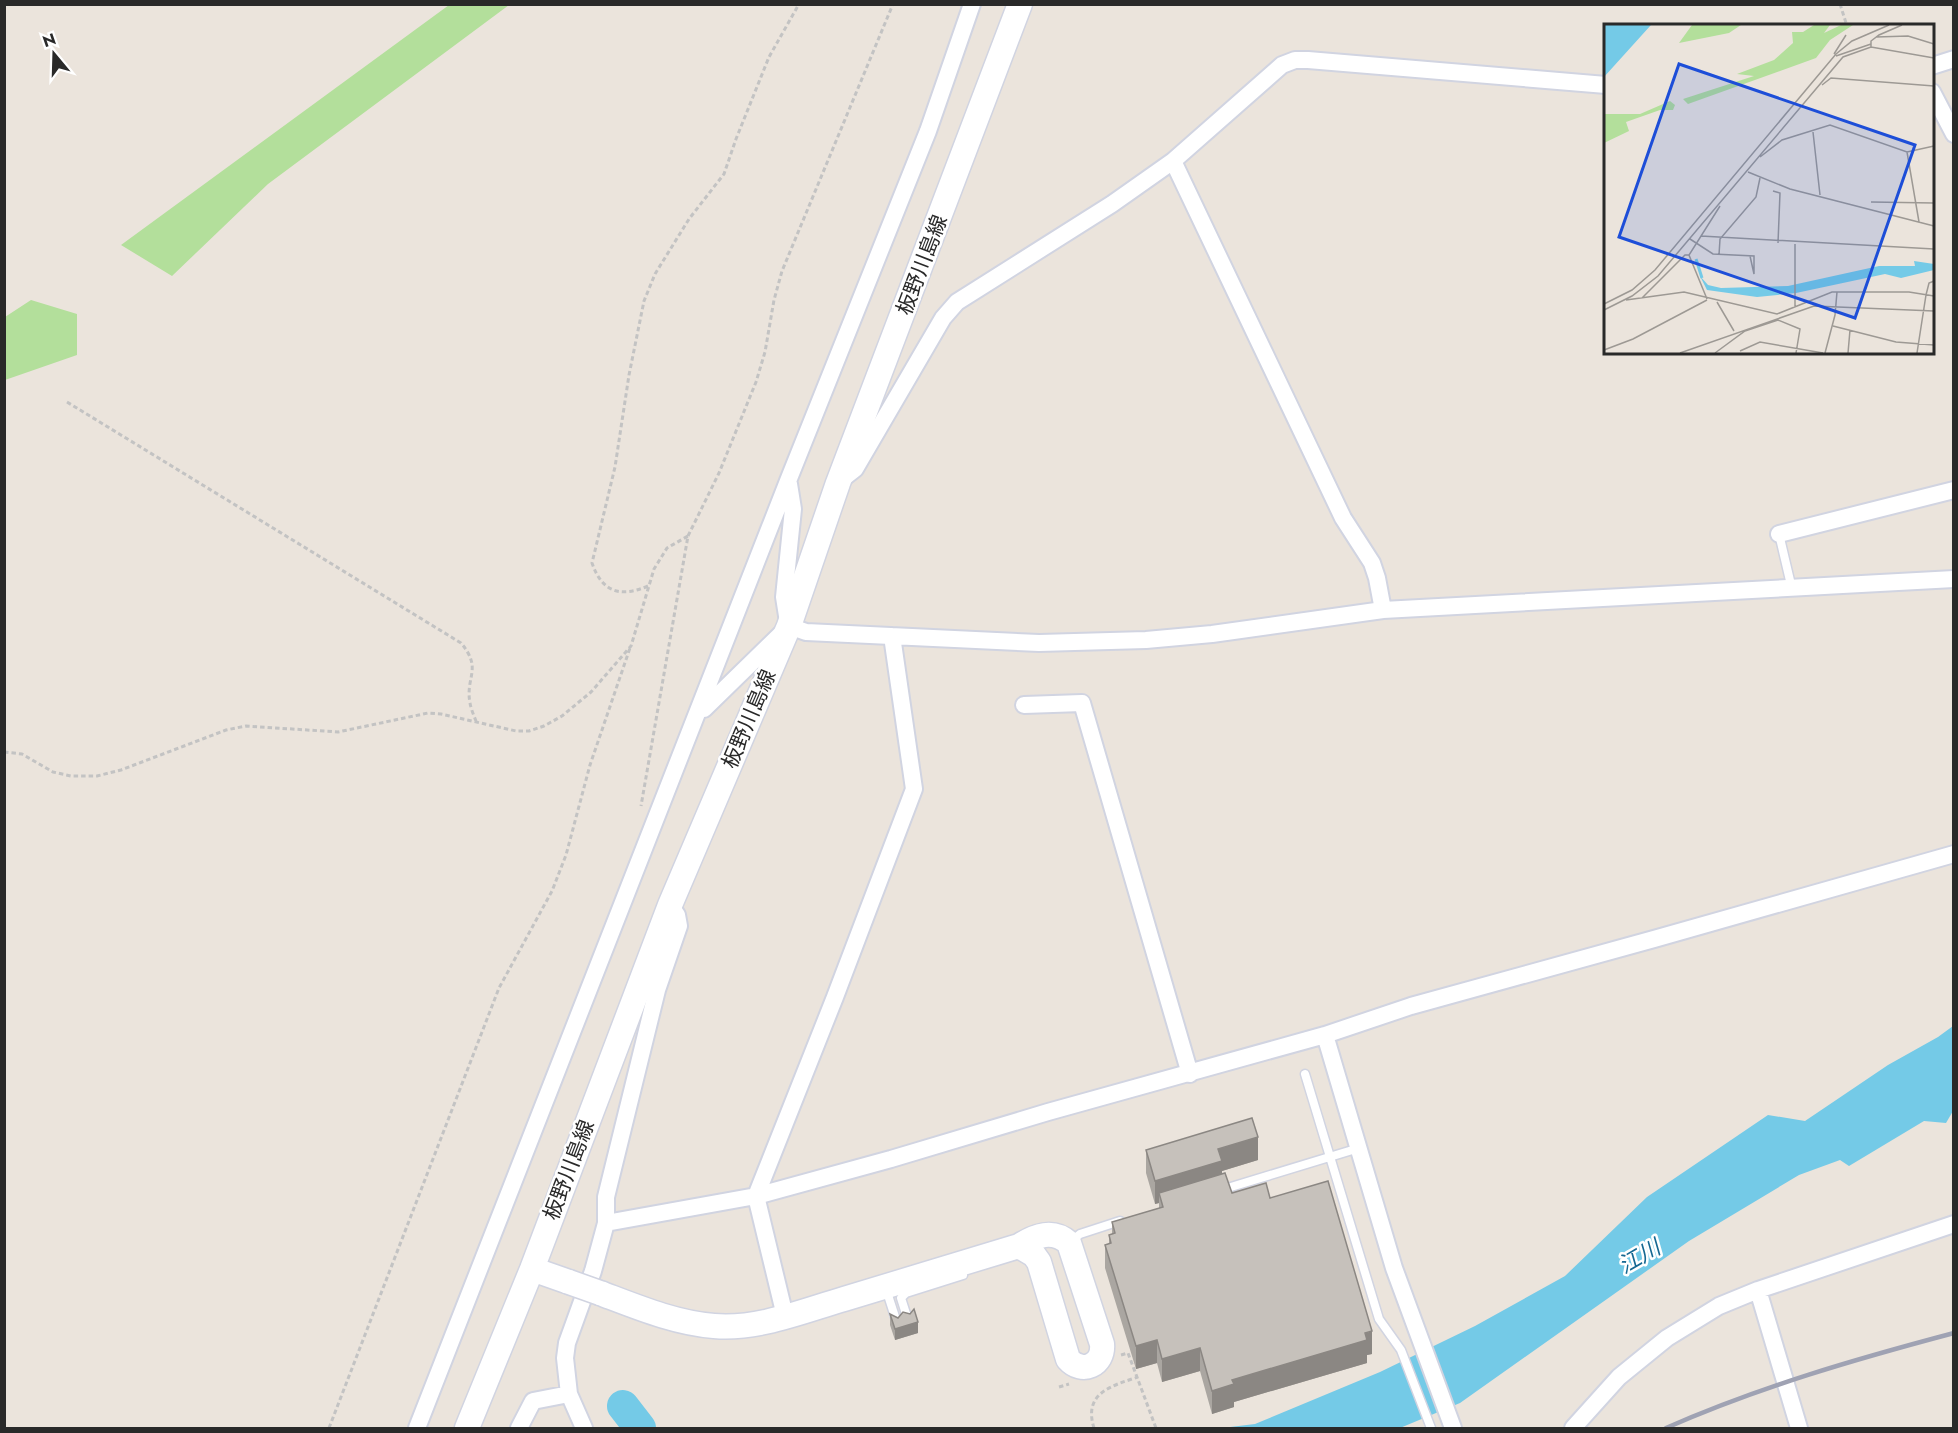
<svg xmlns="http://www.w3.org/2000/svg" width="1958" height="1433" font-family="Jost,'Noto Sans JP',sans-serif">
  <rect width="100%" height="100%" fill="#ebe4dc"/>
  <!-- green -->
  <path fill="#b3df9b" d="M449,5H509L268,184L172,276L121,245Z
    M31,300L77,314V355L5,380V317Z"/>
  <!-- water -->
  <path fill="#74cae7" d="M1953,1026V1111L1946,1123L1924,1121L1849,1166L1840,1160L1799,1175L1689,1241L1460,1403L1400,1428H1222L1255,1424L1380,1372L1475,1326L1565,1276L1647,1197L1768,1115L1805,1121L1888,1065L1938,1037Z"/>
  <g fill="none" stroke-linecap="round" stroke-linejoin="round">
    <!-- river -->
    <path stroke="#74cae7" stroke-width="32" d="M623,1406L640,1428"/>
    <defs>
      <path id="lane" d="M1779,534L1792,589
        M1305,1074L1379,1319L1401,1350L1431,1428
        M1221,1190L1359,1148
        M1069,1243L1080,1234L1120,1221
        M886,1289L897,1323
        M908,1320L901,1298L906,1293L963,1275"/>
      <path id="street" d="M1932,66L1954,59
        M1932,92L1954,134
        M1173,161L1343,518L1372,563L1377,578L1383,610
        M841,480L855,469L943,318L957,302L1112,204L1173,161L1282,65L1295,60H1308L1606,85
        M1779,534L1954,490
        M788,622L784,597L793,509L789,484
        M789,626L806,632L1039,643L1146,640L1212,634L1383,610L1954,579
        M1024,705L1082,703L1190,1074
        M704,709L782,633
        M1325,1035L1394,1268L1453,1428
        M606,1223L756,1196L891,1159L1048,1112L1325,1035L1411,1006L1654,939L1954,854
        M1758,1290L1799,1428
        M785,1316L756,1196L835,997L914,789L892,636
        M417,1428L788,481L928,131L972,4
        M519,1428L533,1401L569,1394
        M584,1428L569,1394L565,1358L567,1343L593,1271L606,1223V1197L657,990L679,926L677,915L670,905
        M1573,1428L1619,1377L1667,1338L1719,1306L1758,1290L1954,1224"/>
      <path id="secondary" d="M532,1269L569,1282
        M600,1293C637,1307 675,1323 714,1326C757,1330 803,1311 844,1299C902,1281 961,1264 1019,1246C1036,1235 1053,1229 1069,1243L1102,1344C1104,1365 1082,1375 1068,1359L1039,1262L1034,1255L1019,1246
        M467,1428L532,1269L670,905L789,626L838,483L1020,4"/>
    </defs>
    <!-- lane casing -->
    <use href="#lane" stroke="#d1d4e1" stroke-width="11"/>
    <!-- street casing -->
    <use href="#street" stroke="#d1d4e1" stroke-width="20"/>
    <!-- secondary casing -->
    <use href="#secondary" stroke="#d1d4e1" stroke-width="27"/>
    <!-- path -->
    <path stroke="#c3c3c3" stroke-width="3" stroke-dasharray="4.5 3" stroke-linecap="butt" d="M1840,4L1847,26
      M67,402L461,643C483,669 465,677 470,703C471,709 474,716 476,721
      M688,536L719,473L756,382L765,352L774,300L782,271L893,4
      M648,586C620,598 602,592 592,563L615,467L629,375L644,301L655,274L689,219L724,174L736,139L769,57L799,4
      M4,752L22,754L53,772L71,776H97L121,770L226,730L246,726L338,732L428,713L441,714L516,731H529L544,726L562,716L591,692L631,646L654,569L667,548L688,536L641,806
      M1121,1355L1128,1353L1156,1428
      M1059,1387L1069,1384
      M329,1428L499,988L552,891L566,855L590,765L630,648
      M1094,1428C1083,1393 1111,1386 1138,1377"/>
    <!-- lane -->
    <use href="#lane" stroke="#fff" stroke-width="8"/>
    <!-- street -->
    <use href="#street" stroke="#fff" stroke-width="16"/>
    <!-- secondary -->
    <use href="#secondary" stroke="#fff" stroke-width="24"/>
    <!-- rail -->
    <path stroke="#9fa2b3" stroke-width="4.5" d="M1666,1428C1759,1387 1856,1359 1954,1333"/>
    <defs>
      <path id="secondary-bridge" d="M569,1282L600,1293"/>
    </defs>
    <!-- secondary-bridge casing -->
    <use href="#secondary-bridge" stroke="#d1d4e1" stroke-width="27" stroke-linecap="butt"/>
    <!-- secondary-bridge -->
    <use href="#secondary-bridge" stroke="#fff" stroke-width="24"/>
  </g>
  <!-- wall -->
  <path fill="#aaa6a1" d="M1146,1150L1258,1160L1222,1171V1174L1232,1193L1270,1198L1372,1354L1367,1355V1363L1234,1402V1407L1212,1414L1200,1371L1162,1382L1157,1363L1136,1369L1105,1268V1245L1109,1244V1235L1112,1234V1222L1159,1208V1203L1155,1204L1146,1173Z
    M890,1314L918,1333L895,1340L890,1325Z"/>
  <!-- shaded-wall -->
  <path fill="#8b8783" d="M1258,1137V1160L1222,1171V1184L1159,1193V1203L1155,1204V1181L1218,1149Z
    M918,1322V1333L895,1340V1329Z
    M1372,1331V1354L1367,1355V1363L1234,1402V1407L1212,1414V1391L1232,1380Z
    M1157,1340V1363L1136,1369V1346Z
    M1200,1348V1371L1162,1382V1359Z"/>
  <!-- building -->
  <path fill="#c6c1bb" stroke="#8b8783" stroke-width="1.5" d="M1252,1118L1258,1137L1218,1149L1222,1161L1155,1181L1146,1150Z
    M1225,1173L1232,1193L1266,1183L1270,1198L1328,1181L1372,1331L1365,1333L1367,1340L1232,1380L1234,1384L1212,1391L1200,1348L1162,1359L1157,1340L1136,1346L1105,1245L1111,1243L1109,1235L1115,1233L1112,1222L1163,1207L1159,1193Z
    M914,1309L918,1322L895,1329L890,1314L898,1318L903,1312L910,1314Z"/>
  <g text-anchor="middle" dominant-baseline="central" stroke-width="5" stroke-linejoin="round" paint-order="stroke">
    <!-- street labels -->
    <g font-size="21" fill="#292929" stroke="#fff">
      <text transform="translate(922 265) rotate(-69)">板野川島線</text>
      <text transform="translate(749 719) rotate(-67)">板野川島線</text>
      <text transform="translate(569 1170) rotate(-69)">板野川島線</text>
    </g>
    <!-- water labels -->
    <g font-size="22" font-style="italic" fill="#156892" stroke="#fff">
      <text transform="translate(1639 1256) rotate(-30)">江川</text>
    </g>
  </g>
  <!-- overview -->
  <g transform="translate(1604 24)">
    <rect width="330" height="330" fill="#ebe4dc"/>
    <path d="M88,1H137L125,9L75,19ZM210,1H226L220,9L237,1H249L226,16L212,34L84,80L79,75L150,52L133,50L170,36L189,19L188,8H199ZM66,77L71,81L69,86H56L22,98L25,107L0,119V90H36Z" fill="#b3df9b"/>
    <path d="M0,1H47L0,53ZM310,237L330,240V246L297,254L281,250L192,269L153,273L103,266L96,252L104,261L117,264L184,262L275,242H311Z" fill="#74cae7"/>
    <path fill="none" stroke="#74cae7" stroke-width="3" d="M92,235L98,254"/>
    <path fill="none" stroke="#9d9994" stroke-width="1.5" d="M272,13L304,12L330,20M267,23V17L275,11L298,1M230,30L242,11M232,32L267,20M218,61L227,54L330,62M209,108L216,171M303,128L315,198M156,133L178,116L226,101L303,128L330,122M144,148L186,165L330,202M169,167L176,169L174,219M267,178L330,179M97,212L330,225M86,215L109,230L150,232V250L146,232M115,231L116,215L152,173L156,154M38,274L81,231H85M103,275L85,231L116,182M22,276L80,268L173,290L228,268H305L330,272M113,278L130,307M0,280L28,266L51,246L232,30L248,17L285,1M191,284V220M0,286L28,272L54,252L239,33L267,23L330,34M229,302L292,318L330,321M0,326L29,315L103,276M136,327L156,318L219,329M76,329L210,282L330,287M111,329L141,307L174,296L196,305L192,329M221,329L231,291L233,268M244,329L246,306M313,329L322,271L325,259L330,257"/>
    <path fill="#1d4ed8" fill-opacity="0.15" stroke="#1d4ed8" stroke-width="3" d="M75,40L311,121L251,294L15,213Z"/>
    <rect width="330" height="330" fill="none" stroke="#292929" stroke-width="3"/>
  </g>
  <!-- border -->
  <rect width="1958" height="1433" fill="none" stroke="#292929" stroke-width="12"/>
  <!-- north arrow -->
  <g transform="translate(54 54) rotate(341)" stroke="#ffffff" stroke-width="4.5" paint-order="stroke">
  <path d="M0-4.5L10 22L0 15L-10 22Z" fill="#292929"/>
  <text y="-9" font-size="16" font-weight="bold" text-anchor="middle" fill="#292929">N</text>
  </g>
</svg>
